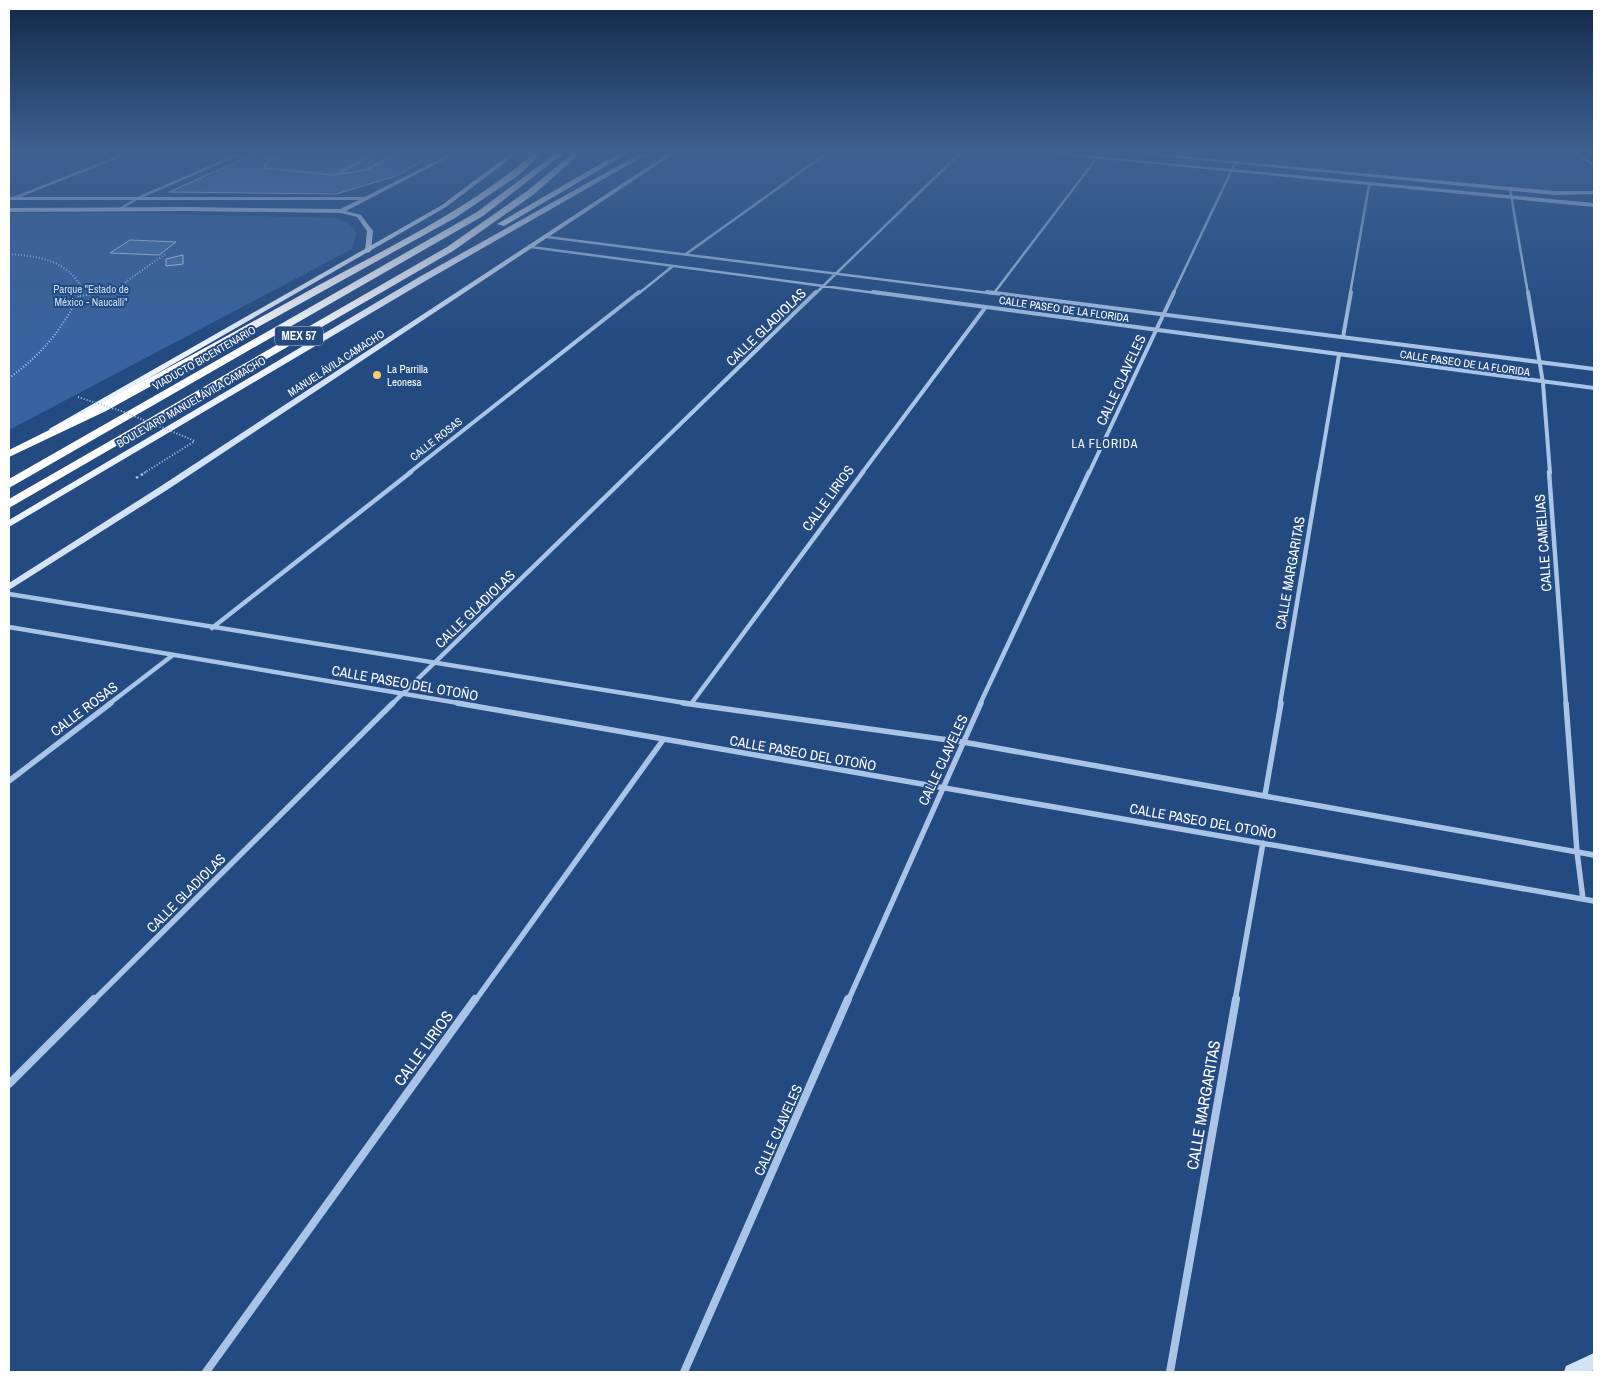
<svg xmlns="http://www.w3.org/2000/svg" width="1603" height="1381" font-family="'Archivo Narrow',sans-serif">
  <rect width="100%" height="100%" fill="#234a81"/>
  <!-- green -->
  <path fill="#38639e" d="M9,213H131L337,218L351,225L356,233L352,249L9,430Z"/>
  <!-- building -->
  <path fill="#4b73aa" stroke="#cddff5" d="M256,153H437L396,176L336,194L169,192Z
    M130,240L176,242L159,255L110,253Z
    M183,255V264L166,266V259Z"/>
  <g fill="none" stroke-linecap="round" stroke-linejoin="round">
    <!-- path-far1 -->
    <path stroke="#aac4e7" stroke-width="2" stroke-dasharray="1 2" stroke-linecap="butt" d="M9,254C39,256 66,260 82,288C66,325 42,355 9,378
      M80,296L113,291L165,254
      M144,473L195,441"/>
    <!-- path -->
    <path stroke="#aac4e7" stroke-width="2.5" stroke-dasharray="2.5 3" stroke-linecap="butt" d="M136,478L146,472"/>
    <!-- lane -->
    <path stroke="#aac4e7" stroke-width="2" d="M281,153L264,164L266,168L333,175L366,170L400,153
      M337,174L377,153"/>
    <!-- street-far4 -->
    <path stroke="#aac4e7" stroke-width="2.5" d="M1489,153L1492,157
      M1575,153L1594,165
      M9,158L22,153
      M1510,189L1528,294
      M14,198L128,153
      M120,209L138,198L242,153
      M547,237L996,294
      M531,247L883,294
      M686,254L827,153
      M994,293L1096,159
      M638,294L673,266
      M815,294L960,153
      M1173,294L1235,163
      M1350,294L1369,185"/>
    <!-- street-far3 -->
    <path stroke="#aac4e7" stroke-width="4" d="M873,292L1594,388
      M987,292L1594,369
      M1528,292L1543,383L1550,473
      M1343,337L1351,292
      M409,473L639,292
      M630,473L816,292
      M862,473L985,308
      M1089,473L1174,292
      M1319,473L1339,355"/>
    <!-- street-far2 -->
    <path stroke="#aac4e7" stroke-width="4.5" d="M1549,472L1566,704
      M9,594L691,704
      M9,627L464,704
      M212,628L411,472
      M109,704L173,655
      M392,704L631,472
      M691,704L863,472
      M980,704L1089,472
      M1280,704L1319,472"/>
    <!-- street-far1 -->
    <path stroke="#aac4e7" stroke-width="5.5" d="M457,703L1594,901
      M683,703L963,742L1594,855
      M1566,703L1577,852L1583,899
      M9,781L111,703
      M1265,795L1281,703
      M93,1001L393,703
      M475,1001L663,740
      M848,1001L981,703
      M1235,1001L1263,843"/>
    <!-- street -->
    <path stroke="#aac4e7" stroke-width="8" d="M9,1084L94,999
      M206,1372L475,999
      M684,1372L848,999
      M1170,1372L1236,999"/>
    <!-- secondary -->
    <path fill="#d4e2f6" fill-rule="evenodd" d="M451,153H457L346,211L361,215L373,231L371,251L368,253L365,251L367,231L357,217L341,213L187,211L9,212V208L187,207L340,209L359,200H9V197H365Z
      M669,153H675L167,490L9,590V583L161,486Z
      M1040,153H1060L1594,203V207Z
      M1127,153H1147L1554,191H1594V194L1554,195Z
      M1594,1353V1370L1589,1372H1564L1566,1366Z"/>
    <!-- primary -->
    <path fill="#ecf2fd" fill-rule="evenodd" d="M511,153H518L446,207L57,431H51L49,429L442,205Z
      M641,153H649L427,280L9,527V520L421,276Z"/>
    <!-- highway -->
    <path fill="#fff" fill-rule="evenodd" d="M534,153H542L519,175L455,218L106,411L9,457V450C114,399 216,342 319,285C393,245 471,208 534,153Z
      M556,153H564L483,216L9,488V479L477,212Z
      M573,153H581L533,195L453,251L9,508V499L447,247L527,191Z
      M619,153H628L504,226L497,224Z"/>
    <!-- path-bridge -->
    <path stroke="#aac4e7" stroke-width="2" stroke-dasharray="1 2" stroke-linecap="butt" d="M78,397L127,413L195,441"/>
  </g>
  <!-- sky -->
  <linearGradient id="sky" x2="0" y2="1"><stop stop-color="#132947"/><stop offset="0.44" stop-color="#3f6092"/><stop offset="1" stop-color="#3f6092" stop-opacity="0"/></linearGradient>
  <rect width="1603" height="347" fill="url(#sky)"/>
  <!-- markers -->
  <circle fill="#f2ce6d" stroke="#234a81" stroke-width="2" cx="377" cy="375" r="5"/>
  <g text-anchor="middle" dominant-baseline="central" stroke-width="4" stroke-linejoin="round" paint-order="stroke">
    <!-- far-park labels -->
    <g font-size="11" fill="#cddff5" stroke="#234a81">
      <text x="91" y="289">Parque "Estado de<tspan x="91" dy="13">México - Naucalli"</tspan></text>
    </g>
    <!-- far-street labels -->
    <g font-size="11" fill="#fff" stroke="#234a81">
      <text transform="translate(1064 309) rotate(8)">CALLE PASEO DE LA FLORIDA</text>
      <text transform="translate(204 358) rotate(-30)">VIADUCTO BICENTENARIO</text>
      <text transform="translate(336 363) rotate(-33)">MANUEL ÁVILA CAMACHO</text>
      <text transform="translate(1465 363) rotate(8)">CALLE PASEO DE LA FLORIDA</text>
      <text transform="translate(191 402) rotate(-30)">BOULEVARD MANUEL ÁVILA CAMACHO</text>
      <text transform="translate(436 439) rotate(-38)">CALLE ROSAS</text>
    </g>
    <!-- far-poi labels -->
    <g font-size="11" fill="#fff" stroke="#234a81" text-anchor="start">
      <text x="387" y="369">La Parrilla<tspan x="387" dy="13">Leonesa</tspan></text>
    </g>
    <!-- shield labels -->
    <rect fill="#234a81" stroke="#bdc9d9" stroke-width="1" x="275" y="326.5" width="48" height="19" rx="4"/>
    <g font-size="12" font-weight="bold" fill="#fff">
      <text x="299" y="336">MEX 57</text>
    </g>
    <!-- far-neighbourhood labels -->
    <g font-size="12" letter-spacing="1" fill="#fff" stroke="#234a81">
      <text x="1105" y="444">LA FLORIDA</text>
    </g>
    <!-- street labels -->
    <g font-size="14" fill="#fff" stroke="#234a81">
      <text transform="translate(766 327) rotate(-44)">CALLE GLADIOLAS</text>
      <text transform="translate(1121 380) rotate(-65)">CALLE CLAVELES</text>
      <text transform="translate(828 498) rotate(-54)">CALLE LIRIOS</text>
      <text transform="translate(1543 543) rotate(-94)">CALLE CAMELIAS</text>
      <text transform="translate(1290 573) rotate(-80)">CALLE MARGARITAS</text>
      <text transform="translate(475 609) rotate(-44)">CALLE GLADIOLAS</text>
      <text transform="translate(405 683) rotate(10)">CALLE PASEO DEL OTOÑO</text>
      <text transform="translate(84 709) rotate(-37)">CALLE ROSAS</text>
      <text transform="translate(803 753) rotate(10)">CALLE PASEO DEL OTOÑO</text>
      <text transform="translate(943 760) rotate(-65)">CALLE CLAVELES</text>
      <text transform="translate(1203 821) rotate(10)">CALLE PASEO DEL OTOÑO</text>
      <text transform="translate(186 893) rotate(-45)">CALLE GLADIOLAS</text>
      <text transform="translate(778 1130) rotate(-66)">CALLE CLAVELES</text>
    </g>
    <!-- near-street labels -->
    <g font-size="16" fill="#fff" stroke="#234a81">
      <text transform="translate(423 1048) rotate(-54)">CALLE LIRIOS</text>
      <text transform="translate(1203 1105) rotate(-80)">CALLE MARGARITAS</text>
    </g>
  </g>
  <!-- border -->
  <rect width="1603" height="1381" fill="none" stroke="#ffffff" stroke-width="20"/>
</svg>
